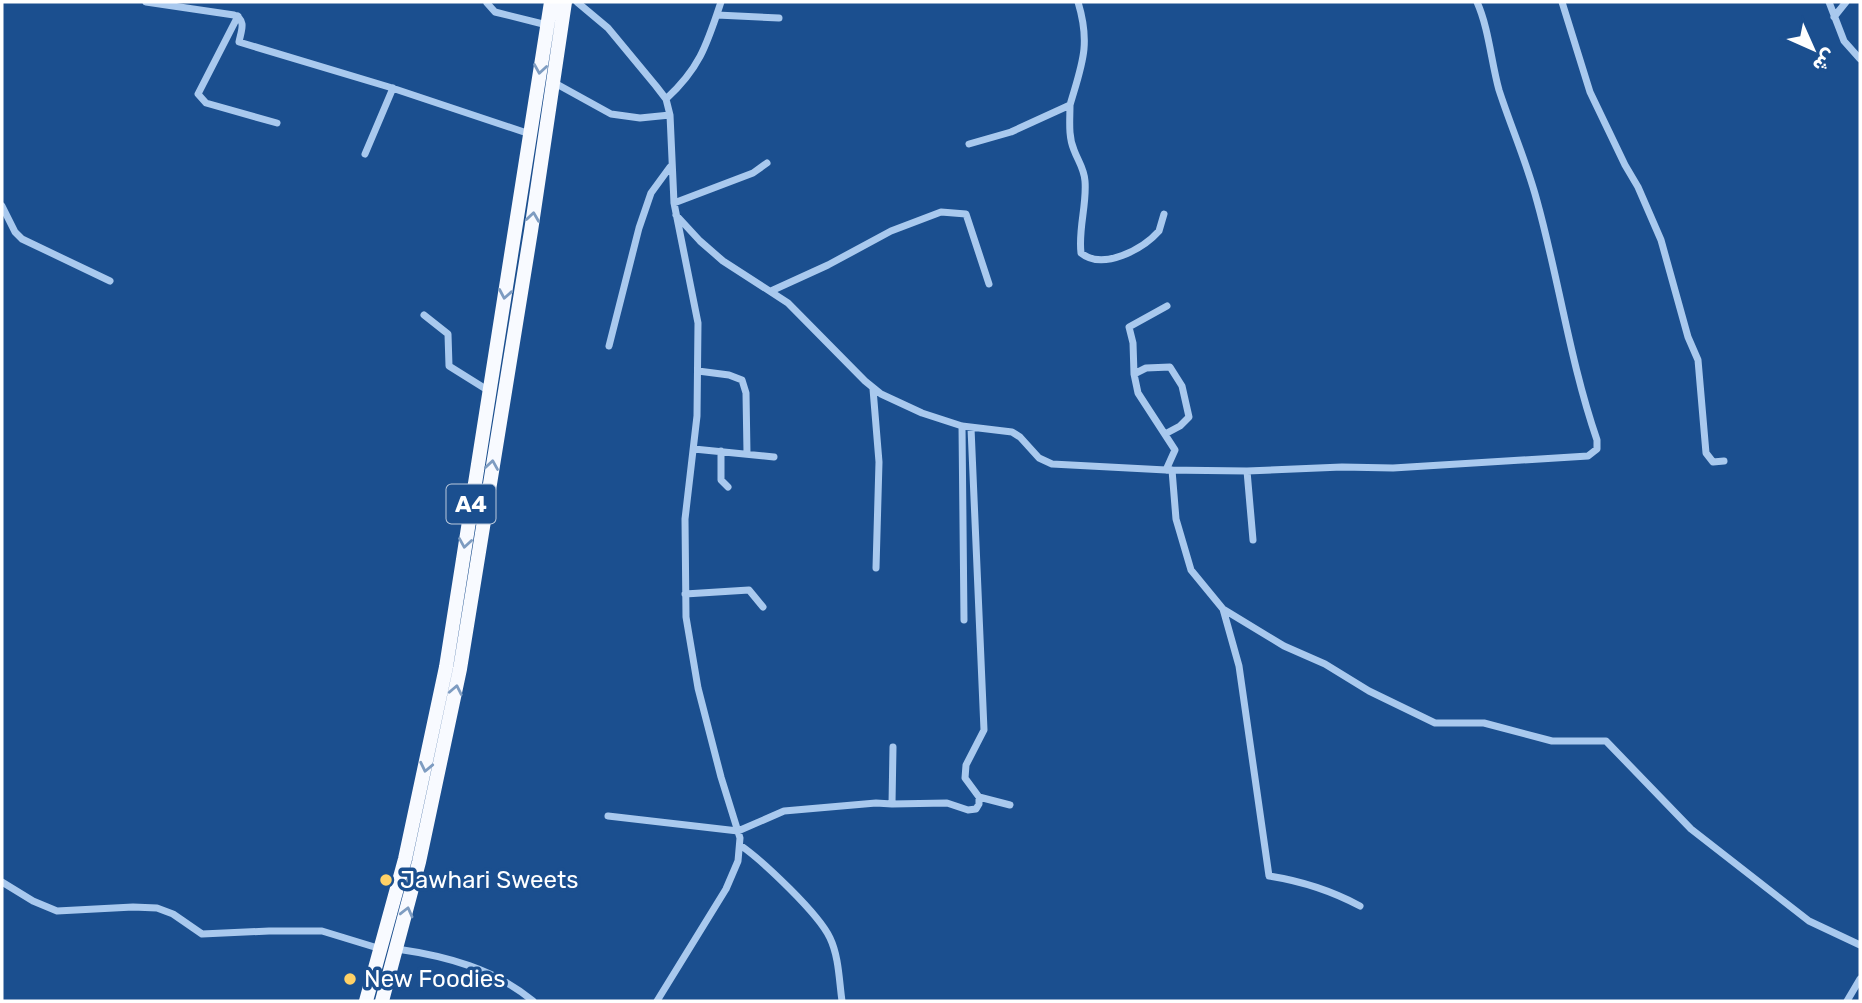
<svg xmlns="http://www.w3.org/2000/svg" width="1862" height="1003" font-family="Rubik,'Noto Sans Arabic',sans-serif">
  <rect width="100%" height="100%" fill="#1b4f8f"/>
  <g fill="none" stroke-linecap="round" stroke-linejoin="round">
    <!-- minor -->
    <path stroke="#a9c9ee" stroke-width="7" d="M146,2L234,15C247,20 241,31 239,42L389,87L530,134
      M577,2L608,28L656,86L666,99L670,115L674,203L698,323L697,416L685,519L686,617L698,688L721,777L740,838L738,861L726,889L657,1001
      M1562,2L1590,92L1625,165L1638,187L1661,240L1688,337L1698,360L1706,453L1713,462L1724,461
      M1829,2L1844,41L1860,59
      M487,3L495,12L547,25
      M717,15L779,18
      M238,16L198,94L206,103L277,123
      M1834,17L1846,2
      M553,82L611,114L640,118L670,115
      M666,99C700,68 707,44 721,2
      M1070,105C1070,120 1068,136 1074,150C1078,161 1084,168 1085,181C1087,205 1078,229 1081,253C1103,271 1143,249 1159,231L1164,214
      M969,144L1011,132L1070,105C1082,64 1091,45 1078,2
      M365,154L393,88
      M674,203L753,173L767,163
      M2,206L15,232L22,239L110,281
      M676,215L700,241L723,261L788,303L865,381L881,394L922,413L962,426L1012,432L1020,437L1039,458L1052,464L1166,470L1247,471L1342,467L1393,468L1588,456L1597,449V440C1570,362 1559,280 1537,201C1527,163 1511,127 1499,90C1491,61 1489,29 1477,2
      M771,291L828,265L891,231L941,212L966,214L989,284
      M424,315L448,334L449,366L489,391
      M609,346L639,228L651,193L670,167
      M698,371L729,375L742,380L746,393L747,453
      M1134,374L1133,343L1129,327L1167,306
      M873,389L879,462L876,568
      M962,426L964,620
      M971,428L984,730L966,765L965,778L979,797L1010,805
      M1165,434L1180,426L1189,417L1182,386L1170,367L1146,368L1134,374L1138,393L1175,450L1166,470
      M694,449L774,457
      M721,451V480L728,487
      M1172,470L1176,519L1191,570L1223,609L1284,646L1325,664L1369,691L1435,723H1484L1552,741H1606L1691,829L1809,921L1860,945
      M1247,471L1253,540
      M685,594L749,590L763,607
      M1223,609L1239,666L1269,876C1301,881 1332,891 1360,906
      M892,804L947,803L968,810L976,809L979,804V797
      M608,816L738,831L784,811L876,803L892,804L893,747
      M740,845C763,861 819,914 830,938C839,957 839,980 842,1001
      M2,882L33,901L57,911L133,907L157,908L173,914L202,934L269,931H322L381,949
      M397,949C446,956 495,969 533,1001
      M1847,1001L1860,979"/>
    <!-- trunk -->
    <path stroke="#f8faff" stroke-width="14" d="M366,1001L405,859L446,667L551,2
      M382,1001L419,862L460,669L531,231L565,2"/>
  </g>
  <!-- one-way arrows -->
  <defs><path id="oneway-chevron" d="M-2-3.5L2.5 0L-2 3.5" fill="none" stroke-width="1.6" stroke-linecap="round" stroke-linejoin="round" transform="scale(1.75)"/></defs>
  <g stroke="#7e9cc1">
    <use href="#oneway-chevron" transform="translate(540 69) rotate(99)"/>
    <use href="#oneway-chevron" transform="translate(533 217) rotate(-82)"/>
    <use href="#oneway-chevron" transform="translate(505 294) rotate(100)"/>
    <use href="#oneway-chevron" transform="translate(492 465) rotate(-81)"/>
    <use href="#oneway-chevron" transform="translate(465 543) rotate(99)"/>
    <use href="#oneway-chevron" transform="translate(456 690) rotate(-79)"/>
    <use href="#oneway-chevron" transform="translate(426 767) rotate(102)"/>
    <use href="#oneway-chevron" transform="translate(407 912) rotate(-76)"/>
  </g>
  <!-- markers -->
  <g fill="#ffd166" stroke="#1b4f8f" stroke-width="2.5">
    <circle cx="386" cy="880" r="7"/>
    <circle cx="350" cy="979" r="7"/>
  </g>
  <g text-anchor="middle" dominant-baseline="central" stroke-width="7" stroke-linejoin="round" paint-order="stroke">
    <!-- shield labels -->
    <rect fill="#1b4f8f" stroke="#bbcadd" stroke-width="2" x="446.5" y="484.5" width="49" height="39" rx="5"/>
    <g font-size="23" font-weight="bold" fill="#fff">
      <text x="471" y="504">A4</text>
    </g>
    <!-- poi labels -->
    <g font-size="24" fill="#fff" stroke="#1b4f8f" text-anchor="start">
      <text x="400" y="880">Jawhari Sweets</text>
      <text x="364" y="979">New Foodies</text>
    </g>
  </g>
  <!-- border -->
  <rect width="1862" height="1003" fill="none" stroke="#ffffff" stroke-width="7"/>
  <!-- north arrow -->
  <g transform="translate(1813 49) rotate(135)" stroke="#1b4f8f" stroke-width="5" paint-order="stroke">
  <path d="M0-5L12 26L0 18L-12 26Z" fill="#ffffff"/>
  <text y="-10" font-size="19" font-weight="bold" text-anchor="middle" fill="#ffffff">ش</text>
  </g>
</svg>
